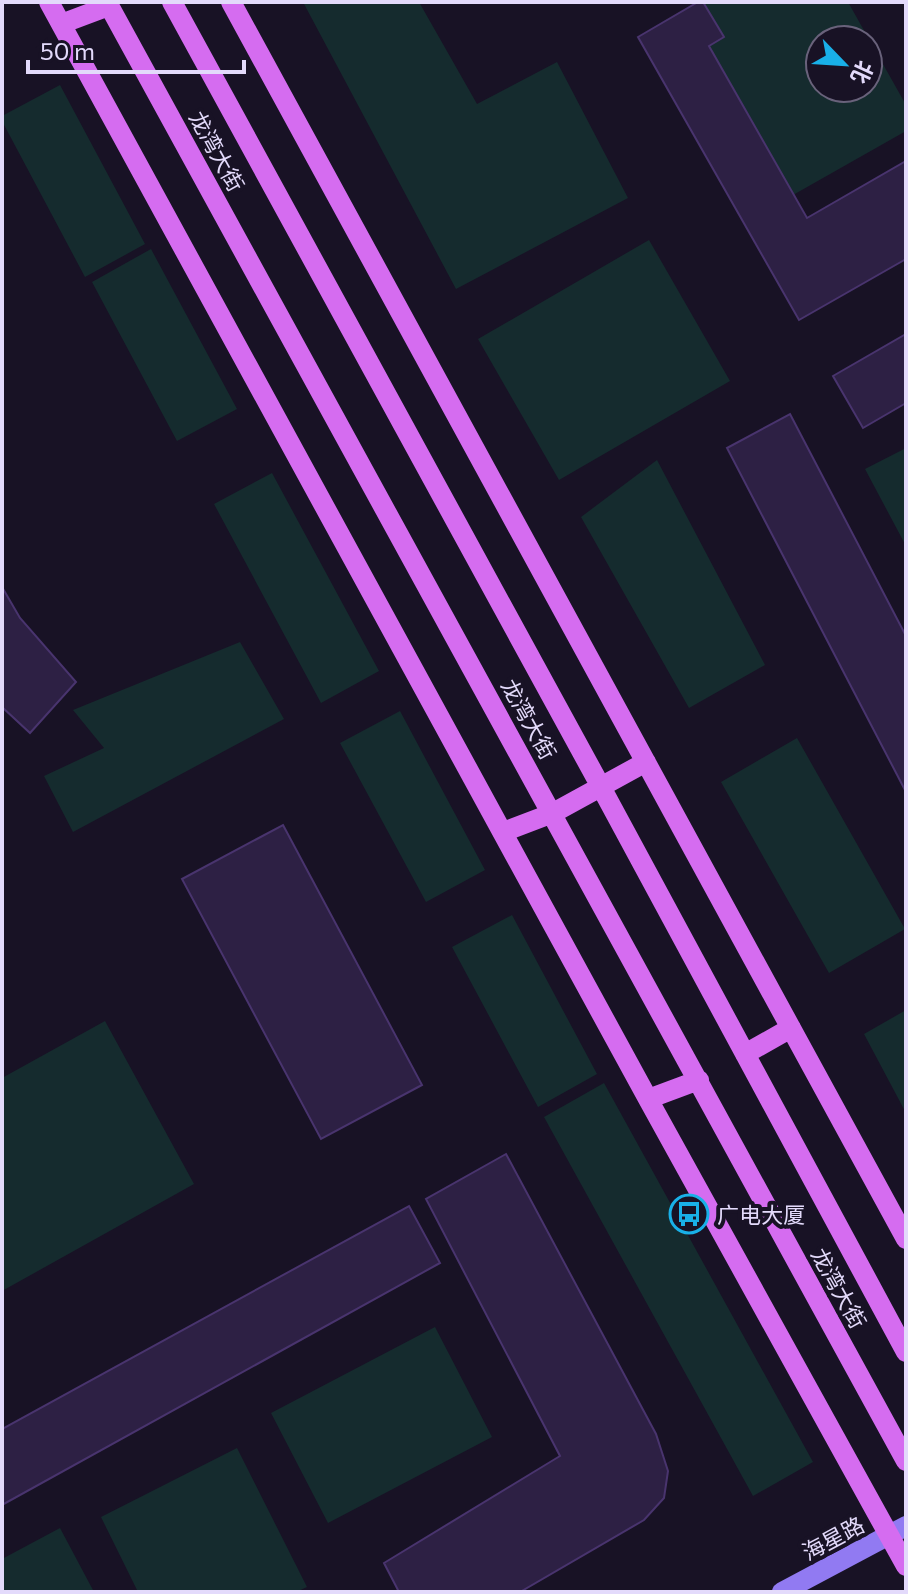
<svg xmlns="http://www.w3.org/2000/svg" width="908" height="1594" font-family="Commissioner,'Noto Sans SC',sans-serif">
  <rect width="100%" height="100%" fill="#181225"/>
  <!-- green -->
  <path fill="#152b2e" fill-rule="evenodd" d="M303,2H419L477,104L557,62L628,198L456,289Z
    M703,2H848L906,105V131L793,195L709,46L723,37ZM820,40H868V88H820Z
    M60,85L145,244L85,277L2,121V116Z
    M649,240L730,381L559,480L478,339Z
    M151,249L237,409L177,441L92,282Z
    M906,448V546L865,469Z
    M657,460L765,665L689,708L581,517Z
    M272,473L379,671L321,703L214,504Z
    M240,642L284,719L73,832L44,776L104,748L73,710Z
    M400,711L485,870L426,902L340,743Z
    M797,738L905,929L829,973L721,782Z
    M512,915L597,1074L538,1107L452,947Z
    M906,1010V1113L864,1034Z
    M105,1021L194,1184L2,1291V1078Z
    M604,1083L813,1462L753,1496L544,1117Z
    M435,1327L492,1437L328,1523L271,1413Z
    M237,1448L307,1587L296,1592H138L101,1517Z
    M60,1528L94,1592H2V1559Z"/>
  <!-- building -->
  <path fill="#2d2044" stroke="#49346e" stroke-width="2" d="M698,2H703L724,37L709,46L807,218L906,161V259L799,320L638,37Z
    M906,334V403L863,428L833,376Z
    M790,414L906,636V792L727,448Z
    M2,587L20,618L76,682L30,733L2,707Z
    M283,825L422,1085L321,1139L182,879Z
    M506,1154L656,1434L668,1471L664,1498L644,1520L520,1592H399L384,1563L560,1456L426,1199Z
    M409,1206L440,1263L2,1505V1429Z"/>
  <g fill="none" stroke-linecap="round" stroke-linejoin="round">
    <!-- secondary -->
    <path stroke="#917af2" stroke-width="20" d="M782,1592L906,1526"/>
    <!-- primary -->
    <path stroke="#d56cf0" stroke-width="20" d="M49,2L648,1099L906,1566
      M107,2L906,1461
      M172,2L601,787L906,1352
      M231,2L906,1239
      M61,24L109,6
      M503,832L553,813L646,762
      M745,1054L791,1028
      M648,1099L699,1080"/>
  </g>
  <!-- icons -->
  <defs>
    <symbol id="bus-ring" viewBox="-11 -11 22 22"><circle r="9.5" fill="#181225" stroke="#19b0e8" stroke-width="1.5"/><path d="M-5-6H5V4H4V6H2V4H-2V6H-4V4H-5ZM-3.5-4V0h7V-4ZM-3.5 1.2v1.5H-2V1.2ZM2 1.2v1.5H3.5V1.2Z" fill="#19b0e8"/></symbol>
  </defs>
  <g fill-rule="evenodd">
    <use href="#bus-ring" x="667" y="1192" width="44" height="44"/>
  </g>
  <g text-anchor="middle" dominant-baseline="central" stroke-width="8" stroke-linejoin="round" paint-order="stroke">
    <!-- street labels -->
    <g font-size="22" fill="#e3dafb" stroke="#181225">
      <text transform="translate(217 151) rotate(61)">龙湾大街</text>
      <text transform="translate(529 719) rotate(61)">龙湾大街</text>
      <text transform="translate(839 1288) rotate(61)">龙湾大街</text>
      <text transform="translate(833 1538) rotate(-28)">海星路</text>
    </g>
    <!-- poi labels -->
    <g font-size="22" fill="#e3dafb" stroke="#181225" text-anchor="start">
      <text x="717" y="1214">广电大厦</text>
    </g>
  </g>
  <!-- border -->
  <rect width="908" height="1594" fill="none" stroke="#e3dafb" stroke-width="8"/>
  <!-- north arrow -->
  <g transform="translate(844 64) rotate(115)"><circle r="38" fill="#181225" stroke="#69627b" stroke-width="2"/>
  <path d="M0-6L14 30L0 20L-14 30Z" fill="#19b0e8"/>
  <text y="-12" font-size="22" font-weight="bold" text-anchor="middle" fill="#e3dafb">北</text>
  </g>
  <!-- scale -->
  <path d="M28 60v12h216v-12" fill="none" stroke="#e3dafb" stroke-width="4"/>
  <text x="40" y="60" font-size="24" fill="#e3dafb" stroke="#181225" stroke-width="6" paint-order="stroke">50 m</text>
</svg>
